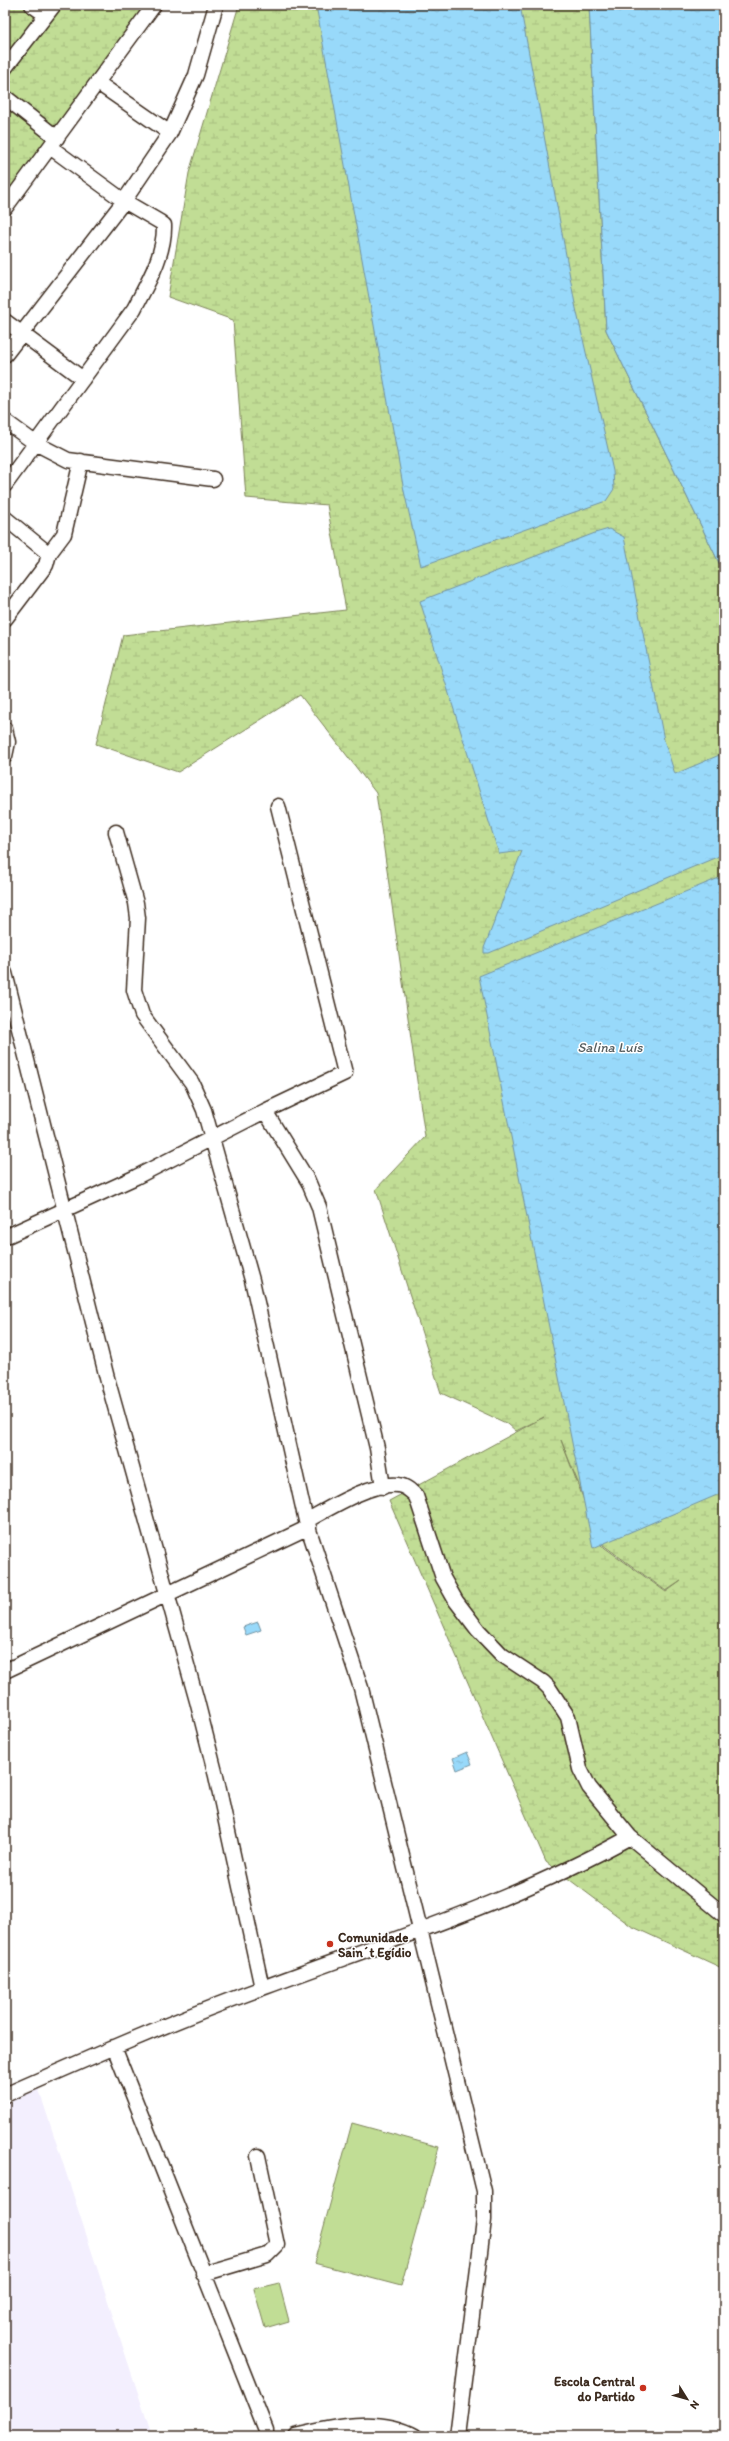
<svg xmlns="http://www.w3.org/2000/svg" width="729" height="2441" font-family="Itim,sans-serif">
  <defs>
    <pattern id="wetland-marsh" width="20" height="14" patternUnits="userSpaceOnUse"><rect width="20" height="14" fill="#c1dd95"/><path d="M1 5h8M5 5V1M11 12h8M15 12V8" fill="none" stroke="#a7be80"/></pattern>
    <pattern id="water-ripples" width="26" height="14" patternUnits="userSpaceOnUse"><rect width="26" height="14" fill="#98d9fa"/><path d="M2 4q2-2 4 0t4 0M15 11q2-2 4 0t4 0" fill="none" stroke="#84bad6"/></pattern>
  </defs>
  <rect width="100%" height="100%" fill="#fff"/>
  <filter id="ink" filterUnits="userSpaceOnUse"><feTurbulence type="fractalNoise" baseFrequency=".025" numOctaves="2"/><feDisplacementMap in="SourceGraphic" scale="8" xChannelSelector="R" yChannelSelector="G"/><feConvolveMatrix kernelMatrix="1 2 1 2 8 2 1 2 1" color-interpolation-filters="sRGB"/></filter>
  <g filter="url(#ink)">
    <!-- built -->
    <path fill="#f3effe" d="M38,2087L152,2436H5V2102Z"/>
    <!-- wetland -->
    <path fill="url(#wetland-marsh)" stroke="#7e845a" fill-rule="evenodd" d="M5,5H146L5,204Z
      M239,5H589L606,330L724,573V1969L631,1926L546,1862L389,1501L544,1417L516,1431L508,1424L441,1393L376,1189L425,1137L376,793L300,695L178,772L96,744L123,635L346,610L327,505L246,498L233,320L168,297L189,173ZM561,1440L603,1545L666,1591L681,1581L666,1592L601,1545Z"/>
    <!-- pitch -->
    <path fill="#c1dd95" stroke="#7e845a" d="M352,2123L439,2147L401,2286L314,2263Z
      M279,2283L289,2321L265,2328L254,2289Z"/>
    <!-- water -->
    <path fill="url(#water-ripples)" stroke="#7393a2" d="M316,5H520L575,304L613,471L614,489L606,501L421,566L404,491Z
      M589,5H724V573L606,330Z
      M609,529L624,537L664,740L675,774L724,753V854L489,953H484V948L522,851L499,854L420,601L595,533Z
      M724,876V1492L593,1548L479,976Z
      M258,1622L261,1630L246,1635L243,1627Z
      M467,1752L472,1764L457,1770L453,1758Z"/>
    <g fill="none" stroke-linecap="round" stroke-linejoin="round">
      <defs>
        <path id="minor" d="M32,5L46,15
          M5,68L54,5
          M98,83L170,133
          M5,97L57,138
          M5,208L154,5
          M5,321L83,379
          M5,355L124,201L170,133L196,75L216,5
          M5,421L35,443L68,460L213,479
          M5,485L134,309C147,284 165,255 164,225L160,222L124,201L50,147
          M5,518L49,554
          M5,619L46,565L49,554L64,534L81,461
          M5,729L8,742L5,756
          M116,832L136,903L138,918L134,990L142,1015L192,1083L204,1110L252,1280L306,1521L361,1688L484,2191V2220L457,2436
          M5,973L107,1378L197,1701L216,1776L262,1988
          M265,1111L308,1181L319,1207L377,1448L383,1487
          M5,1237L136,1177L265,1111L345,1073L278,806
          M306,1521C330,1508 371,1482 398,1485C406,1486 411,1491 416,1496L443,1578L456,1601L478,1630L502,1655L543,1682L549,1688L568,1717L580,1769L589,1787L630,1837L724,1915
          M5,1671L309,1527
          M114,2047L266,2430V2436
          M5,2095C91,2057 177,2019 265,1987C388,1941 515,1901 630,1837
          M203,2274L267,2255L277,2245L258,2156
          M295,2436C332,2427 379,2416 415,2436"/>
      </defs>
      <!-- minor casing -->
      <use href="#minor" stroke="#3b2a1e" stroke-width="17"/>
      <!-- minor -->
      <use href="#minor" stroke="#fff" stroke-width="14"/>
    </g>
  </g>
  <!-- markers -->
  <g fill="#c8321e" stroke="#fff" stroke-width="1.5">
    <circle cx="330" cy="1944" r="4"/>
    <circle cx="643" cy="2388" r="4"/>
  </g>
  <g text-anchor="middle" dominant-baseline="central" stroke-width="3" stroke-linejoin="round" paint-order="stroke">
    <!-- poi labels -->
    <g font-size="13" font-weight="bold" fill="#3b2a1e" stroke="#fff" text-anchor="start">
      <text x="338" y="1937">Comunidade<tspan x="338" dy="15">Sain´t Egídio</tspan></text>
      <text x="635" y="2381" text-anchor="end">Escola Central<tspan x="635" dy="15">do Partido</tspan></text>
    </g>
    <!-- water labels -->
    <g font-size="14" font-style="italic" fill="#575f60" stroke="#fff">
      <text x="610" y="1047">Salina Luís</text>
    </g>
  </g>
  <!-- margin -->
  <rect width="729" height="2441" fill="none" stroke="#fff" stroke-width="20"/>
  <rect x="10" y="10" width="709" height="2421" fill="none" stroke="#3b2a1e" stroke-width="1.5" filter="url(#ink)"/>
  <!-- north arrow -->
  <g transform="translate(687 2399) rotate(127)" stroke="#ffffff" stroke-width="3" paint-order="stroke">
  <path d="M0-3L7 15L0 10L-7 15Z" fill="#3b2a1e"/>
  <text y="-6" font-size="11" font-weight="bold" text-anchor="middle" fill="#3b2a1e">N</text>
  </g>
</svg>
